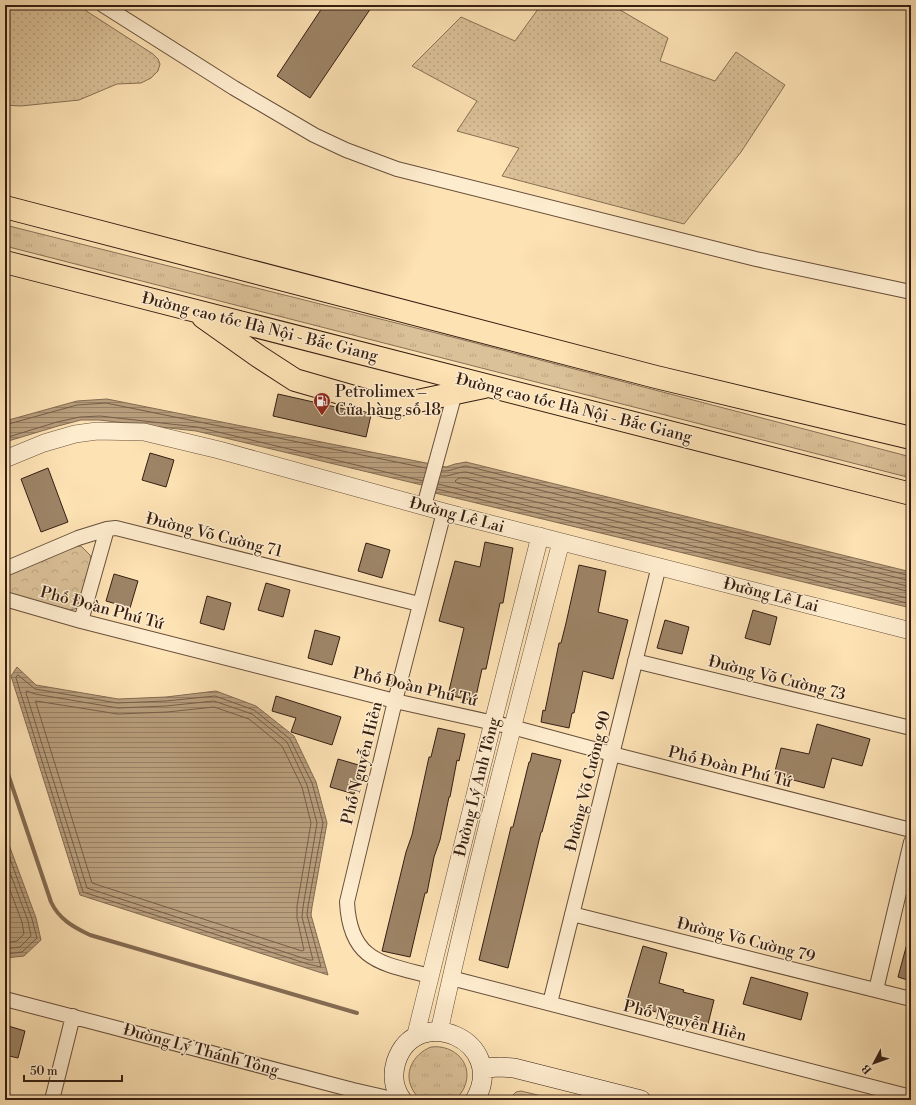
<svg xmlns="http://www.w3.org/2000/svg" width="916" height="1105" font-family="'Libre Bodoni',serif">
  <defs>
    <pattern id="grass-tufts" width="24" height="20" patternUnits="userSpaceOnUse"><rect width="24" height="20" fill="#dbc198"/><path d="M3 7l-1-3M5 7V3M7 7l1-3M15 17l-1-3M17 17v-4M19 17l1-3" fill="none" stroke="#bda582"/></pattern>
    <pattern id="park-crowns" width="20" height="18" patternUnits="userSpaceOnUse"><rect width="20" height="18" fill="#dbc198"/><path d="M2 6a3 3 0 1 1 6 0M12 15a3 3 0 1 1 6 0" fill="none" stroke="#bda582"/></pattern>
    <pattern id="garden-dots" width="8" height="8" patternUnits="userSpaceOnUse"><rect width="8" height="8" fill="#dbc198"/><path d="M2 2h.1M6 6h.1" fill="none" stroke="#bda582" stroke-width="1.8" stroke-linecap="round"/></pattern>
    <pattern id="water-rules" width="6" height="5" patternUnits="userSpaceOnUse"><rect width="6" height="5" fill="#b99f7d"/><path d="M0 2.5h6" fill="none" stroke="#978165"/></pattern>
  </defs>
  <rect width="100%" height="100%" fill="#fde2b4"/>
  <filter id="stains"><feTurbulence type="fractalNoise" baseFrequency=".005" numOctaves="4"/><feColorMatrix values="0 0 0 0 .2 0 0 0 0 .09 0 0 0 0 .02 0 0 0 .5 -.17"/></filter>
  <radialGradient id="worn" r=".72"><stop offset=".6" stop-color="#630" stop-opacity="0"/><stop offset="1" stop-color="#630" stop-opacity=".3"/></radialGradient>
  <!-- grass -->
  <path fill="url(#grass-tufts)" stroke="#887055" d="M5,225L460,339L911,457V478L5,246Z
    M431,1047C454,1044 475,1064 464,1088C462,1092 459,1097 454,1099C450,1101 443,1100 439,1100C434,1100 428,1101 423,1100C420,1099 416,1095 414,1092C402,1074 413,1054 431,1047Z
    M521,1091L558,1100H516L513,1095L516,1092Z"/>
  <!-- park -->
  <path fill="url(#park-crowns)" stroke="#887055" d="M81,546L90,555L92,562L78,608L71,610L66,609L5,593V576L74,547Z"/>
  <!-- garden -->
  <path fill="url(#garden-dots)" stroke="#887055" d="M5,5H77L153,54L158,59L160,64L158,71L151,78L141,83L117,84L79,100L21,106L5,105Z
    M541,5H617L615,7L668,38L660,61L715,81L736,52L785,85L741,152L684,224L502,176L519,148L457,131L477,101L412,66L461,17L515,41Z"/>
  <!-- water -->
  <path fill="url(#water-rules)" stroke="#846b52" d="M107,399L446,467L455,464L466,462L911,572V608L435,493L422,485L196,431L99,420H81L58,426L5,442V421L77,401Z
    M17,667L36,685L118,699L166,697L216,691L256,706L294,736L316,782L327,823L312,907L311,915L328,975L80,895L11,676Z
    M5,834L36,918L41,940L24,956L5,958Z"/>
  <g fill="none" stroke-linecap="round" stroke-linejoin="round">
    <!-- shore -->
    <path stroke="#775e48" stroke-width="1" d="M5,425L77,405L106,403L426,468
      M5,438L57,422L80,417L100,416L197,427L423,481
      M442,471C449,472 458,467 466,466L911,576
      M441,476C449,477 457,472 466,472L911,581
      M438,484L911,599
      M437,489L911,604
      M911,587L465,478H459L455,481L457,483L911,592
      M18,675L35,689L117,703L166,701L215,696L254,710L290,739L312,783L323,823L308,906L307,915L321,967L308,964L83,892L16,678Z
      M27,691L35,694L118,708L166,706L214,701L252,714L287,742L307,785L317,823L303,907L302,917L313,960H309L87,888L26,693Z
      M36,701L118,714L167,712L214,707L249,719L282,746L302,787L311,823L297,906V918L304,950L302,951L92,883L36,703Z
      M5,845L32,919L37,938L22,952L5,954
      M5,859L28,921L31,936L20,947L5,949
      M5,877L22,922L24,934L17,941L5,943"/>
    <!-- stream -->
    <path stroke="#846b52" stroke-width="4" d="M5,765L51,902C59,919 73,927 90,935L357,1013"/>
  </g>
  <!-- building -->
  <path fill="#9d8466" stroke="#351e12" d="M324,5H373L310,98L277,76Z
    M278,394L371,415L366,437L273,416Z
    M150,453L174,460L166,487L142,480Z
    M48,468L68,522L41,532L21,479Z
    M485,542L513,548L503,603H500L486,669H482L475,701L448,695L464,628L439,621L455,561L480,567Z
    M366,543L390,550L382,578L358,571Z
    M579,565L606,571L598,612L628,620L613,679L583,671L574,713H572L569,728L541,722L543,710L545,711L559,643H561L566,623Z
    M114,574L138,581L130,608L106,601Z
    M266,583L290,590L283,617L258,610Z
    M207,596L231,603L224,630L200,623Z
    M753,610L777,617L770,645L745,638Z
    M665,620L689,627L682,654L657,648Z
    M315,630L340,637L332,665L308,658Z
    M276,696L341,717L332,745L291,732L296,718L272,711Z
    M817,724L870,739L862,766L832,758L824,788L774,775L781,748L809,754Z
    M438,728L465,734L459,761L457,760L450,797H449L440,840L434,857L427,893H425L410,957L382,951L406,852L412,835L429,757H431Z
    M532,753L561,760L542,832H541L508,968L479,960L511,827H513L529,762H530Z
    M338,759L362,766L354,794L330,787Z
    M908,940L911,941V981L898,977Z
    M643,946L667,953L659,983L684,990L683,992L714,1000L707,1028L682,1021L683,1019L626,1004Z
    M751,977L808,993L801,1020L743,1004Z
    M5,1025L25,1031L18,1058L5,1055Z"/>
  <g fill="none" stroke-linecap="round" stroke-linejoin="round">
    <defs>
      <path id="minor" d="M103,5L234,88L314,135L346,150L397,169L756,259L911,292
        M424,506L455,393
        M5,569L78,538L107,529L116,528L419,604
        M5,599L81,621L395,701L512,727L612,754L911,830
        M81,621L107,529
        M635,661L911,728
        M572,914L911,999
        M429,976C381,963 350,961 347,902L395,701L444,512
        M451,978L911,1097
        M876,990L911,842
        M5,999L353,1090L397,1100
        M550,1003L659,566
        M52,1100L73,1016"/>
      <path id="tertiary" d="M5,459L44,443L75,434L97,431L144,432L219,450L444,512L911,631
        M439,1032C475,867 518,705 561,542
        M415,1038L493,722L540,536"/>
      <path id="secondary" d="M482,1068L501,1067L514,1068L641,1100
        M402,1100C394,1089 392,1075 396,1062C416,1001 509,1041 475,1100"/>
      <path id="motorway" d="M5,207L656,377L911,438
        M5,262L911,494
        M203,317L258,356L295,380L389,407L484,387"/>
    </defs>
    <!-- minor casing -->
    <use href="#minor" stroke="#674f3a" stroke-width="16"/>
    <!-- tertiary casing -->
    <use href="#tertiary" stroke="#674f3a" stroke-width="18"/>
    <!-- secondary casing -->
    <use href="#secondary" stroke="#351e12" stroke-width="20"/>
    <!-- motorway casing -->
    <use href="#motorway" stroke="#351e12" stroke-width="24"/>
    <!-- minor -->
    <use href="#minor" stroke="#feecce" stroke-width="14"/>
    <!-- tertiary -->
    <use href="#tertiary" stroke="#feecce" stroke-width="17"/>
    <!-- secondary -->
    <use href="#secondary" stroke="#feecce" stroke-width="19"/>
    <!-- motorway -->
    <use href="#motorway" stroke="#fde2b4" stroke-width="22"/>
  </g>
  <!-- icons -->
  <defs>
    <symbol id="fuel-pin" viewBox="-11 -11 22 30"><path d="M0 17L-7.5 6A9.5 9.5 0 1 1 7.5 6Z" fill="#8f2418" stroke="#feecce"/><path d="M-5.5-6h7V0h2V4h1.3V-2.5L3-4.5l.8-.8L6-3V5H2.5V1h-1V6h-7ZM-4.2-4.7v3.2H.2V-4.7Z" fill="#fff"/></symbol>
  </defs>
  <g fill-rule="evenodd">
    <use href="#fuel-pin" x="312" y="391" width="20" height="27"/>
  </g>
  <g text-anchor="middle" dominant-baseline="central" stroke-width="3" stroke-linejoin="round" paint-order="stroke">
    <!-- street labels -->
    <g font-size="16" fill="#351e12" stroke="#feecce">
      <text transform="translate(260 327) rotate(14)">Đường cao tốc Hà Nội - Bắc Giang</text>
      <text transform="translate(574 408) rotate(14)">Đường cao tốc Hà Nội - Bắc Giang</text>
      <text transform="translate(457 515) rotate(15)">Đường Lê Lai</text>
      <text transform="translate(214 535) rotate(14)">Đường Võ Cường 71</text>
      <text transform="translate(771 595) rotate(14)">Đường Lê Lai</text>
      <text transform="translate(102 608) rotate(15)">Phố Đoàn Phú Tứ</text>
      <text transform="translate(777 678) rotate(14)">Đường Võ Cường 73</text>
      <text transform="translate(415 687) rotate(13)">Phố Đoàn Phú Tứ</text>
      <text transform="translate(362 763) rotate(-76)">Phố Nguyễn Hiền</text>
      <text transform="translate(730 767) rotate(14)">Phố Đoàn Phú Tứ</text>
      <text transform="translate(588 781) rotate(-76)">Đường Võ Cường 90</text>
      <text transform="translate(477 787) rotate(-76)">Đường Lý Anh Tông</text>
      <text transform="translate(746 940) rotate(14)">Đường Võ Cường 79</text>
      <text transform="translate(685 1021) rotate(14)">Phố Nguyễn Hiền</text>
      <text transform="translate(201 1050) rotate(15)">Đường Lý Thánh Tông</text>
    </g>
    <!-- poi labels -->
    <g font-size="16" fill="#351e12" stroke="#feecce" text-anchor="start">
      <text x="335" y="392">Petrolimex –<tspan x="335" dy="18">Cửa hàng số 18</tspan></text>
    </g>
  </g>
  <!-- margin -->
  <rect width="916" height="1105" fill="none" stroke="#fde2b4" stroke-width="20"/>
  <rect x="6" y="6" width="904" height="1093" fill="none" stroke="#351e12" stroke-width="2"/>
  <rect x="10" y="10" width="896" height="1085" fill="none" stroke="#351e12"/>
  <!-- north arrow -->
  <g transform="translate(874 1063) rotate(229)" stroke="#feecce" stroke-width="3" paint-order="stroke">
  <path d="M0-3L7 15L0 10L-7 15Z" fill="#351e12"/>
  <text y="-6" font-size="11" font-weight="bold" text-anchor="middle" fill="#351e12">B</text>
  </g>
  <!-- scale -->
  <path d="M24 1075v6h98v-6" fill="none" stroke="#351e12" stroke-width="2"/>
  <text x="30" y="1075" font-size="12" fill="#351e12" stroke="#feecce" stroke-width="3" paint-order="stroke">50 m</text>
  <rect width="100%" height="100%" filter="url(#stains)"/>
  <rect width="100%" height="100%" fill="url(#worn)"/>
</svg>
